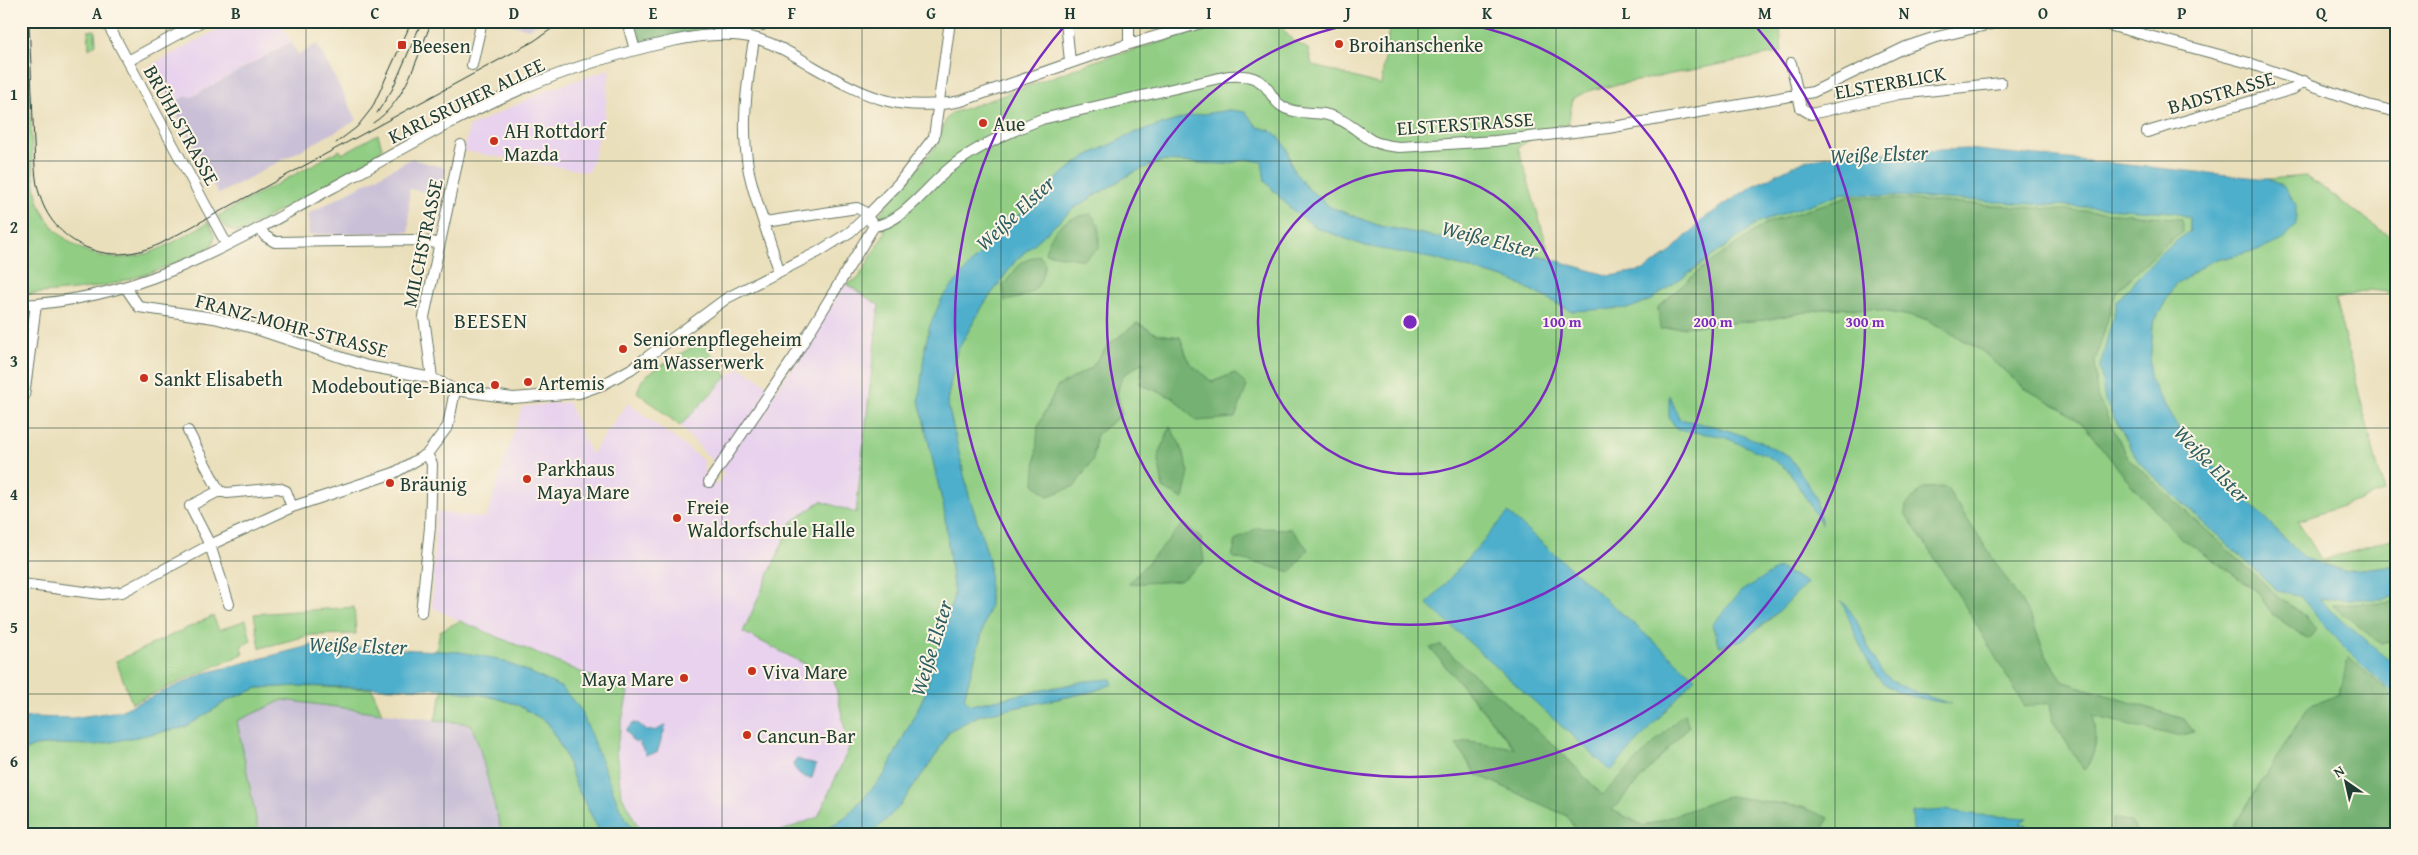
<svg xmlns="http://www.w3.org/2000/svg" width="2418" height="855" font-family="'Gentium Book Plus',serif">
  <rect width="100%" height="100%" fill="#fcf5e5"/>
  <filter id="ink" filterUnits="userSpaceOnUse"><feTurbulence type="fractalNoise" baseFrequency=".02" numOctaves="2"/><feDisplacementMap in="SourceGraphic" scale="10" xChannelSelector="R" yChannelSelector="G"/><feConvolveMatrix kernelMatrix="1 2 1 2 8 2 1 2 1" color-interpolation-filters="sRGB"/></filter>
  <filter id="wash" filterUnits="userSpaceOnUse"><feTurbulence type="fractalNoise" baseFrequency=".0096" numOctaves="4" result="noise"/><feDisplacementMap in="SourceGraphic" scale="20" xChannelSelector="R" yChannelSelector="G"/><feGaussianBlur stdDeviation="1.12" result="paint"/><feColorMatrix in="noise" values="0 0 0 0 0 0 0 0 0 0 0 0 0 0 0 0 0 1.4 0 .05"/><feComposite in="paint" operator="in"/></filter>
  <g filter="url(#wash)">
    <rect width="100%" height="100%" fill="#eadfbb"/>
    <!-- built -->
    <path fill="#e8d2ee" d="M234,21H279L291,42L191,97L187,96L171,103L151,65Z
      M610,69L604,120L589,172L464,151L469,127L545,91Z
      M846,284L879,305L856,513L743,632L834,679L849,748L818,817L774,834L641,833L621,794L616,750L628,692L460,621L432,607L436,512L486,518L522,407L568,402L591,455L628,403L703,460L705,477L718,485L724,473L680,426L727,377L740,367L776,391Z"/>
    <!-- industrial -->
    <path fill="#c9bfd7" d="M498,21H541L529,29Z
      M291,42L298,55L317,44L357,120L219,194L200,166L199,163L202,161L171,103L187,96L192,97Z
      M413,158L415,160L446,168L439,203L430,201L431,193L409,189V232L309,235L308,214Z
      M283,700L471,724L479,746L502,834H259L237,721Z"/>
    <!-- green -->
    <path fill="#91ce84" stroke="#58865c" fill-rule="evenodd" d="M21,21H27C28,57 30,92 31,128C32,150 32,174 37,196C47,238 96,266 137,256C163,251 187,234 209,222L215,237L211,247C177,264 140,278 102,286C76,291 48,292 21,295Z
      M1234,21H1276L1292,40L1308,49L1312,65L1381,85L1390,21H1802L1780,27L1782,52L1591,90L1573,98L1568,125L1550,128L1518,147L1551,259L1380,226L1330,207L1305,186L1292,168L1287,149L1272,131L1258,127L1245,112L1229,110L1191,116L1164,124L1134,133L1085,157L1062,174L976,258L930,325L925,348L919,400L944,509L954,595L924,696L885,774L848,815L819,834H774L818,817L849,748L834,679L743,632L792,522L821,501L856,513L879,305L846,284L858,279L885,232L878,216L936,146L946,119L952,113L996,98L1095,61Z
      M95,30L96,44L89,49L88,31Z
      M378,134L382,148L375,158L241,232C230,233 222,226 218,216L340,150L342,154Z
      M1247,159L1263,162L1265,181L1291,209L1435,259L1511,280L1572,311L1693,271L1759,222L1843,193L2174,212L2190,218V231L2163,251L2105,401L2140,464L2278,591L2384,599L2397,596V601L2387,603L2333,605L2381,644L2397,639V699L2349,658L2340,694L2309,706L2229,834H2138L2129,821L2113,819L2111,834H1819L1828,818L1680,814L1644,826L1612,810L1689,726L1684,714L1602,795L1556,747L1430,648L1515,749L1469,741L1456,744L1476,774L1567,816L1578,834H871L899,807L936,755L949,731L980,715L1091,692L1113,684L1086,681L971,705L964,698L990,604L989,559L969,496L947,401L957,351L984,304L1016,260L1073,209L1134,172L1162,161L1226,164ZM1848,196L2130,214L2181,219L2183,232L2167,243L2116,292L2095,361L2097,397L2128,458L2283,601L2302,613L2308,639L2272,614L2257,591L2180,537L2128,481L2083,424L2059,407L2024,388L1982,351L1926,319L1872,309L1827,308L1764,320L1660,329L1658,307L1700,270L1765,224ZM1099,248L1062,255L1045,252ZM1137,323L1157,334L1180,337L1189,362L1212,382L1235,373L1197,421L1173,398L1140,384L1143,361L1122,376L1117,394L1122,414L1096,435L1093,459L1075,485L1048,496L1034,484L1037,457L1057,387L1091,368ZM1906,505L2030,615L2045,654L2064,682L2184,719L2177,736L2093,715C2098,734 2097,755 2084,770L2053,721L2050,703L1961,599L1905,513ZM1806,583C1782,608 1756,639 1720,646L1712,626Z
      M2306,176L2397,242V293L2370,290L2335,299L2384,492L2298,521L2322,561L2397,537V565L2344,571L2304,558L2182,434L2149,379L2153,324L2174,286L2209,262L2261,249L2284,187L2268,179Z
      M702,341L727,377L680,426L637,392L642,380L648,374Z
      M354,607L356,634L311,635L260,648L254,614Z
      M213,616L219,630L246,620L251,641L241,646L243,654L132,703L116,661Z
      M460,621L628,692L616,750L621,794L641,832L645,834H636L621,811L604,771L562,688L529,672L497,659L460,652L436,651L440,631Z
      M298,686L372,689L382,713L283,700L237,721L259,834H21V752L35,746L55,744L96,745L186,727L230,699L258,688Z
      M443,689L484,695L516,704L547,722L564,752L577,788L601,834H502L479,746L471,724L435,720Z"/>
    <!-- forest -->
    <path fill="#74b172" stroke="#4a7753" d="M635,21H755L752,30C711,27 682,33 642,44Z
      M1848,196L2130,214L2181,219L2183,232L2167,243L2116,292L2095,361L2097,397L2128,458L2283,601L2302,613L2316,630L2308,639L2272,614L2257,591L2180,537L2128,481L2083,424L2059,407L2024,388L1982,351L1926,319L1872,309L1827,308L1764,320L1660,329L1658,307L1700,270L1765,224Z
      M1091,214L1099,225V248L1083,260L1045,253C1052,227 1065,218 1091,214Z
      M1039,255L1045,263C1041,290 1032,296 1005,301L1003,285L1022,262Z
      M1137,323L1157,334L1180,337L1189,362L1212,382L1235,373L1247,386L1235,418L1197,421L1173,398L1140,384L1143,362L1122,376L1117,394L1122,414L1096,435L1093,459L1075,486L1048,496L1034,484L1038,426L1057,387L1091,368L1108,345Z
      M1170,427L1181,446L1189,472L1183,499L1163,488L1158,457Z
      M1946,487L2030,615L2045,654L2064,682L2184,719L2194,732L2177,736L2093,716C2097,735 2097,754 2084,770L2053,721L2050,703L2025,707L1961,599L1905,513L1906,505L1923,488Z
      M1184,523L1201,538L1204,562L1180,581L1128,584Z
      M1257,528L1291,529L1308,549L1291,572L1232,557L1236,540Z
      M2397,601V639L2381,644L2332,605L2387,603Z
      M1440,645L1556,747L1602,795L1684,713L1689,726L1612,810L1644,826L1729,796L1802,807L1829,818L1819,834H1578L1567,816L1476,774L1456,744L1469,741L1515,748L1430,648Z
      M2348,657L2397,699V834H2229L2309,706L2340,694Z
      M2113,819L2129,821L2138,834H2111Z"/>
    <!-- water -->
    <path fill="#4dafcc" stroke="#367680" d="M1229,110L1245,112L1258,127L1272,131L1281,139L1287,149L1292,168L1305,186L1330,207L1380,226L1551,259L1610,276L1644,270L1668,254L1703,219L1751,187L1805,160L1844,154L1967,149L2268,179L2284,187L2296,205V224L2285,239L2261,249L2209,262L2174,286L2153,324L2149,379L2182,434L2304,558L2344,571L2397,565V596L2384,599H2319L2343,622L2397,666V696C2360,666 2329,632 2299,595L2278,591L2140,464L2105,401L2100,367L2117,301L2163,251L2190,231V218L2174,212L1843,193L1759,222L1651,300L1630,308L1572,311L1511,280L1435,259L1365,246L1317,228L1291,209L1265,181L1262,162L1247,159L1226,164L1162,161L1134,172L1073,209L1016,260L984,304L957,351L947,401L969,496L989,559L990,604L964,698L971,705L1086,681L1111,679L1113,684L1091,692L980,715L949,731L936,755L899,807L871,834H819L848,815L885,774L924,696L954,595L944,509L919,400L925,348L930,325L942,298L976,258L1040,195L1062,174L1085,157L1134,133L1164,124L1191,116Z
      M1669,395L1679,419L1718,427L1759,441L1789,456L1815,495L1822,525L1789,471L1766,455L1721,436L1677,430L1669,417Z
      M1508,513L1695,678L1611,771L1427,604Z
      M1779,568L1807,583L1779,611L1743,640L1720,646L1712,625L1740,592Z
      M1841,600C1863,623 1863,642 1878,666C1890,687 1930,697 1952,704C1930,700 1899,697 1882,682C1866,668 1851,621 1841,600Z
      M313,645L460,652L497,659L529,672L562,688L581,710L621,811L636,834H601L577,788L564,752L547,722L516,704L484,695L443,689L298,686L258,688L230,699L186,727L96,745L54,744L35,746L21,752V720L28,717L72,718L120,711L205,673Z
      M634,723L639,724L647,731L657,730L666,725L657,753L646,755L638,741L636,742L632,740L626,730Z
      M797,759L816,765L812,778C804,779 795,772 793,764Z
      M1946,810L1978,815L2027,818L2020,823L2044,833L2068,834H1927L1913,831L1912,812Z"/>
  </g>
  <g filter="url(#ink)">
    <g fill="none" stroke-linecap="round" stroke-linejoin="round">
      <defs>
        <path id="minor" d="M106,21L227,245
          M627,21L635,50
          M1066,21L1070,62
          M1129,21V44
          M2094,21L2249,63L2368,105L2397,112
          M762,25L763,21
          M753,46C746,88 741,130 749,172C756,204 770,239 779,271
          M128,61L202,21
          M1791,63L1801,108L1811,114L1899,94L2001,83
          M472,65L482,21
          M2147,132L2293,89L2304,81
          M765,222L857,208L863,211L874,226C904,223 931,181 956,163C982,144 1011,131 1042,119L1228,76C1242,75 1256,75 1266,87C1272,94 1274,102 1283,107C1295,114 1311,112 1324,114C1344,118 1355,130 1371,140C1380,145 1390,146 1400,147L1495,141L1608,128L1813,92L1906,47L1933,38L2003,21
          M260,228L265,236L275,242L412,240L438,243
          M126,288L139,307L214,318L253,328L367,366L432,378L455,390L513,398L579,393L604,384L631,369L727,298L818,252L850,232L867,216L899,183L934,137L950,21
          M21,305C141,299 231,244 332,188C393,155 453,118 517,91C567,69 619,53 672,41C699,35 730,31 758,39C777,45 795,55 812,66C866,97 898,113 961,101L1099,53L1208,21
          M432,378L424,317L461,145
          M24,396L36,304
          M188,431L219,491
          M709,482L793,359L874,226
          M21,584L101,594L122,592L210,545L292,507L394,473L427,454L448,426L455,390
          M229,604L210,545L190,506L219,491L227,493L279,488L286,491L292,507
          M421,613L430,527L432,464L427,454"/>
      </defs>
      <!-- minor casing -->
      <use href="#minor" stroke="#667663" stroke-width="12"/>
      <!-- minor -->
      <use href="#minor" stroke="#fff" stroke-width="10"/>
      <!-- tram -->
      <path stroke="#1f3d34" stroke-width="1" d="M29,21C31,62 32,102 34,143C35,160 34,179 40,196C47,220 66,240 90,249C113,258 137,254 160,244L534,41L563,21
        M377,113L392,90L422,21
        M373,123C407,101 417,56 432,21
        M336,143L357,127L372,108L412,21"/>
    </g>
  </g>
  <!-- grid -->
  <path fill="none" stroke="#1f3d34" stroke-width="1" stroke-opacity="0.55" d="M166,21V834M306,21V834M444,21V834M584,21V834M722,21V834M862,21V834M1001,21V834M1140,21V834M1279,21V834M1418,21V834M1556,21V834M1696,21V834M1835,21V834M1974,21V834M2112,21V834M2252,21V834M21,161H2397M21,294H2397M21,428H2397M21,561H2397M21,694H2397"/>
  <!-- distance rings -->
  <g fill="none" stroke="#7b2cbf" stroke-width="2.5">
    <circle cx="1410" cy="322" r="152"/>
    <path d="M1447 21A303 303 0 1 1 1373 21"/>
    <path d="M1753 23A455 455 0 1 1 1067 23"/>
  </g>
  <!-- markers -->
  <g fill="#c8321e" stroke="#fcf5e5" stroke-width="2">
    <circle cx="1339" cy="44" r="5"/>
    <rect x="397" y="40" width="10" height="10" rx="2.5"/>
    <circle cx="983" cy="123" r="5"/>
    <circle cx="494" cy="141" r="5"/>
    <circle cx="623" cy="349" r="5"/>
    <circle cx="144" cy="378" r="5"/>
    <circle cx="528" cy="382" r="5"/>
    <circle cx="495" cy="385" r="5"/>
    <circle cx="527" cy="479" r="5"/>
    <circle cx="390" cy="483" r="5"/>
    <circle cx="677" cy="518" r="5"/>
    <circle cx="752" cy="671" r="5"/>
    <circle cx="684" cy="678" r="5"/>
    <circle cx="747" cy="735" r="5"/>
  </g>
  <g text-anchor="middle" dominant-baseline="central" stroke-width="4" stroke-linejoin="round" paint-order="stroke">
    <!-- poi labels -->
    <g font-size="20" fill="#1f3d34" stroke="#fcf5e5" text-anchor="start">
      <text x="1349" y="44">Broihanschenke</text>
      <text x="412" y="45">Beesen</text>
      <text x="993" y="123">Aue</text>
      <text x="504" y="130">AH Rottdorf<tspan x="504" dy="23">Mazda</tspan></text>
      <text x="633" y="338">Seniorenpflegeheim<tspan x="633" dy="23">am Wasserwerk</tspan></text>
      <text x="154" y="378">Sankt Elisabeth</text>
      <text x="538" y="382">Artemis</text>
      <text x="485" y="385" text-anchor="end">Modeboutiqe-Bianca</text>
      <text x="537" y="468">Parkhaus<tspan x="537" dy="23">Maya Mare</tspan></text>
      <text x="400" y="483">Bräunig</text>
      <text x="687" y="506">Freie<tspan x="687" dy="23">Waldorfschule Halle</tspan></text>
      <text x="762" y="671">Viva Mare</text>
      <text x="674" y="678" text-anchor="end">Maya Mare</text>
      <text x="757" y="735">Cancun-Bar</text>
    </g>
    <!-- street labels -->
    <g font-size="20" fill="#1f3d34" stroke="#fcf5e5">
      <text transform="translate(1890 82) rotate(-10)">ELSTERBLICK</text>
      <text transform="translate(2221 92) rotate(-16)">BADSTRASSE</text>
      <text transform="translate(466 100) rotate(-26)">KARLSRUHER ALLEE</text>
      <text transform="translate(1465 123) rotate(-4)">ELSTERSTRASSE</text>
      <text transform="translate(182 125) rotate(61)">BRÜHLSTRASSE</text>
      <text transform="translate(422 243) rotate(-78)">MILCHSTRASSE</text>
      <text transform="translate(292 325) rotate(15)">FRANZ-MOHR-STRASSE</text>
    </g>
    <!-- water labels -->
    <g font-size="21" font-style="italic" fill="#2d5f62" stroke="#fcf5e5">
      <text transform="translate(1879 154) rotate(-2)">Weiße Elster</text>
      <text transform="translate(1015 213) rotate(-43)">Weiße Elster</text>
      <text transform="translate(1490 239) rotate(14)">Weiße Elster</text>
      <text transform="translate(2212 464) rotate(46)">Weiße Elster</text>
      <text transform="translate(358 645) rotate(2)">Weiße Elster</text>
      <text transform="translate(931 648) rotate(-73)">Weiße Elster</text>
    </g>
    <!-- neighbourhood labels -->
    <g font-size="21" letter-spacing="1" fill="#1f3d34" stroke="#fcf5e5">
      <text x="491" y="320">BEESEN</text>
    </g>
  </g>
  <circle cx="1410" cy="322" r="8" fill="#7b2cbf" stroke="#fcf5e5" stroke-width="2.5"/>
  <g font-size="15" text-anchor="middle" font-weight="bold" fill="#7b2cbf" stroke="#fcf5e5" stroke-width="4" stroke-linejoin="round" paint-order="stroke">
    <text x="1562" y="327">100 m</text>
    <text x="1713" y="327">200 m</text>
    <text x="1865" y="327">300 m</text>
  </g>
  <!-- margin -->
  <rect width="2418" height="855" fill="none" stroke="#fcf5e5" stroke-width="55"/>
  <!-- north arrow -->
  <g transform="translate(2346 782) rotate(326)" stroke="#fcf5e5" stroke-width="4" paint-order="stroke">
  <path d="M0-4L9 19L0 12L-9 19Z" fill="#1f3d34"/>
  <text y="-8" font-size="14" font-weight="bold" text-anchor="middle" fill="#1f3d34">N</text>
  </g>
  <rect x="28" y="28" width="2362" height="800" fill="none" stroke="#1f3d34" stroke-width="2"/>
  <g font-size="16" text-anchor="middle" font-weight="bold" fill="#1f3d34">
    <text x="97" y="19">A</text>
    <text x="236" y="19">B</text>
    <text x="375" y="19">C</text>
    <text x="514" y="19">D</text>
    <text x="653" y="19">E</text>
    <text x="792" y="19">F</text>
    <text x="931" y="19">G</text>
    <text x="1070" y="19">H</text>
    <text x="1209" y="19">I</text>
    <text x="1348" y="19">J</text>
    <text x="1487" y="19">K</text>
    <text x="1626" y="19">L</text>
    <text x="1765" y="19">M</text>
    <text x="1904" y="19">N</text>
    <text x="2043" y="19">O</text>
    <text x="2182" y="19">P</text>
    <text x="2321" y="19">Q</text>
    <text x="14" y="100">1</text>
    <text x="14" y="233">2</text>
    <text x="14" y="367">3</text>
    <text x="14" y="500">4</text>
    <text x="14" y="633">5</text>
    <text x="14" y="767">6</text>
  </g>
</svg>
